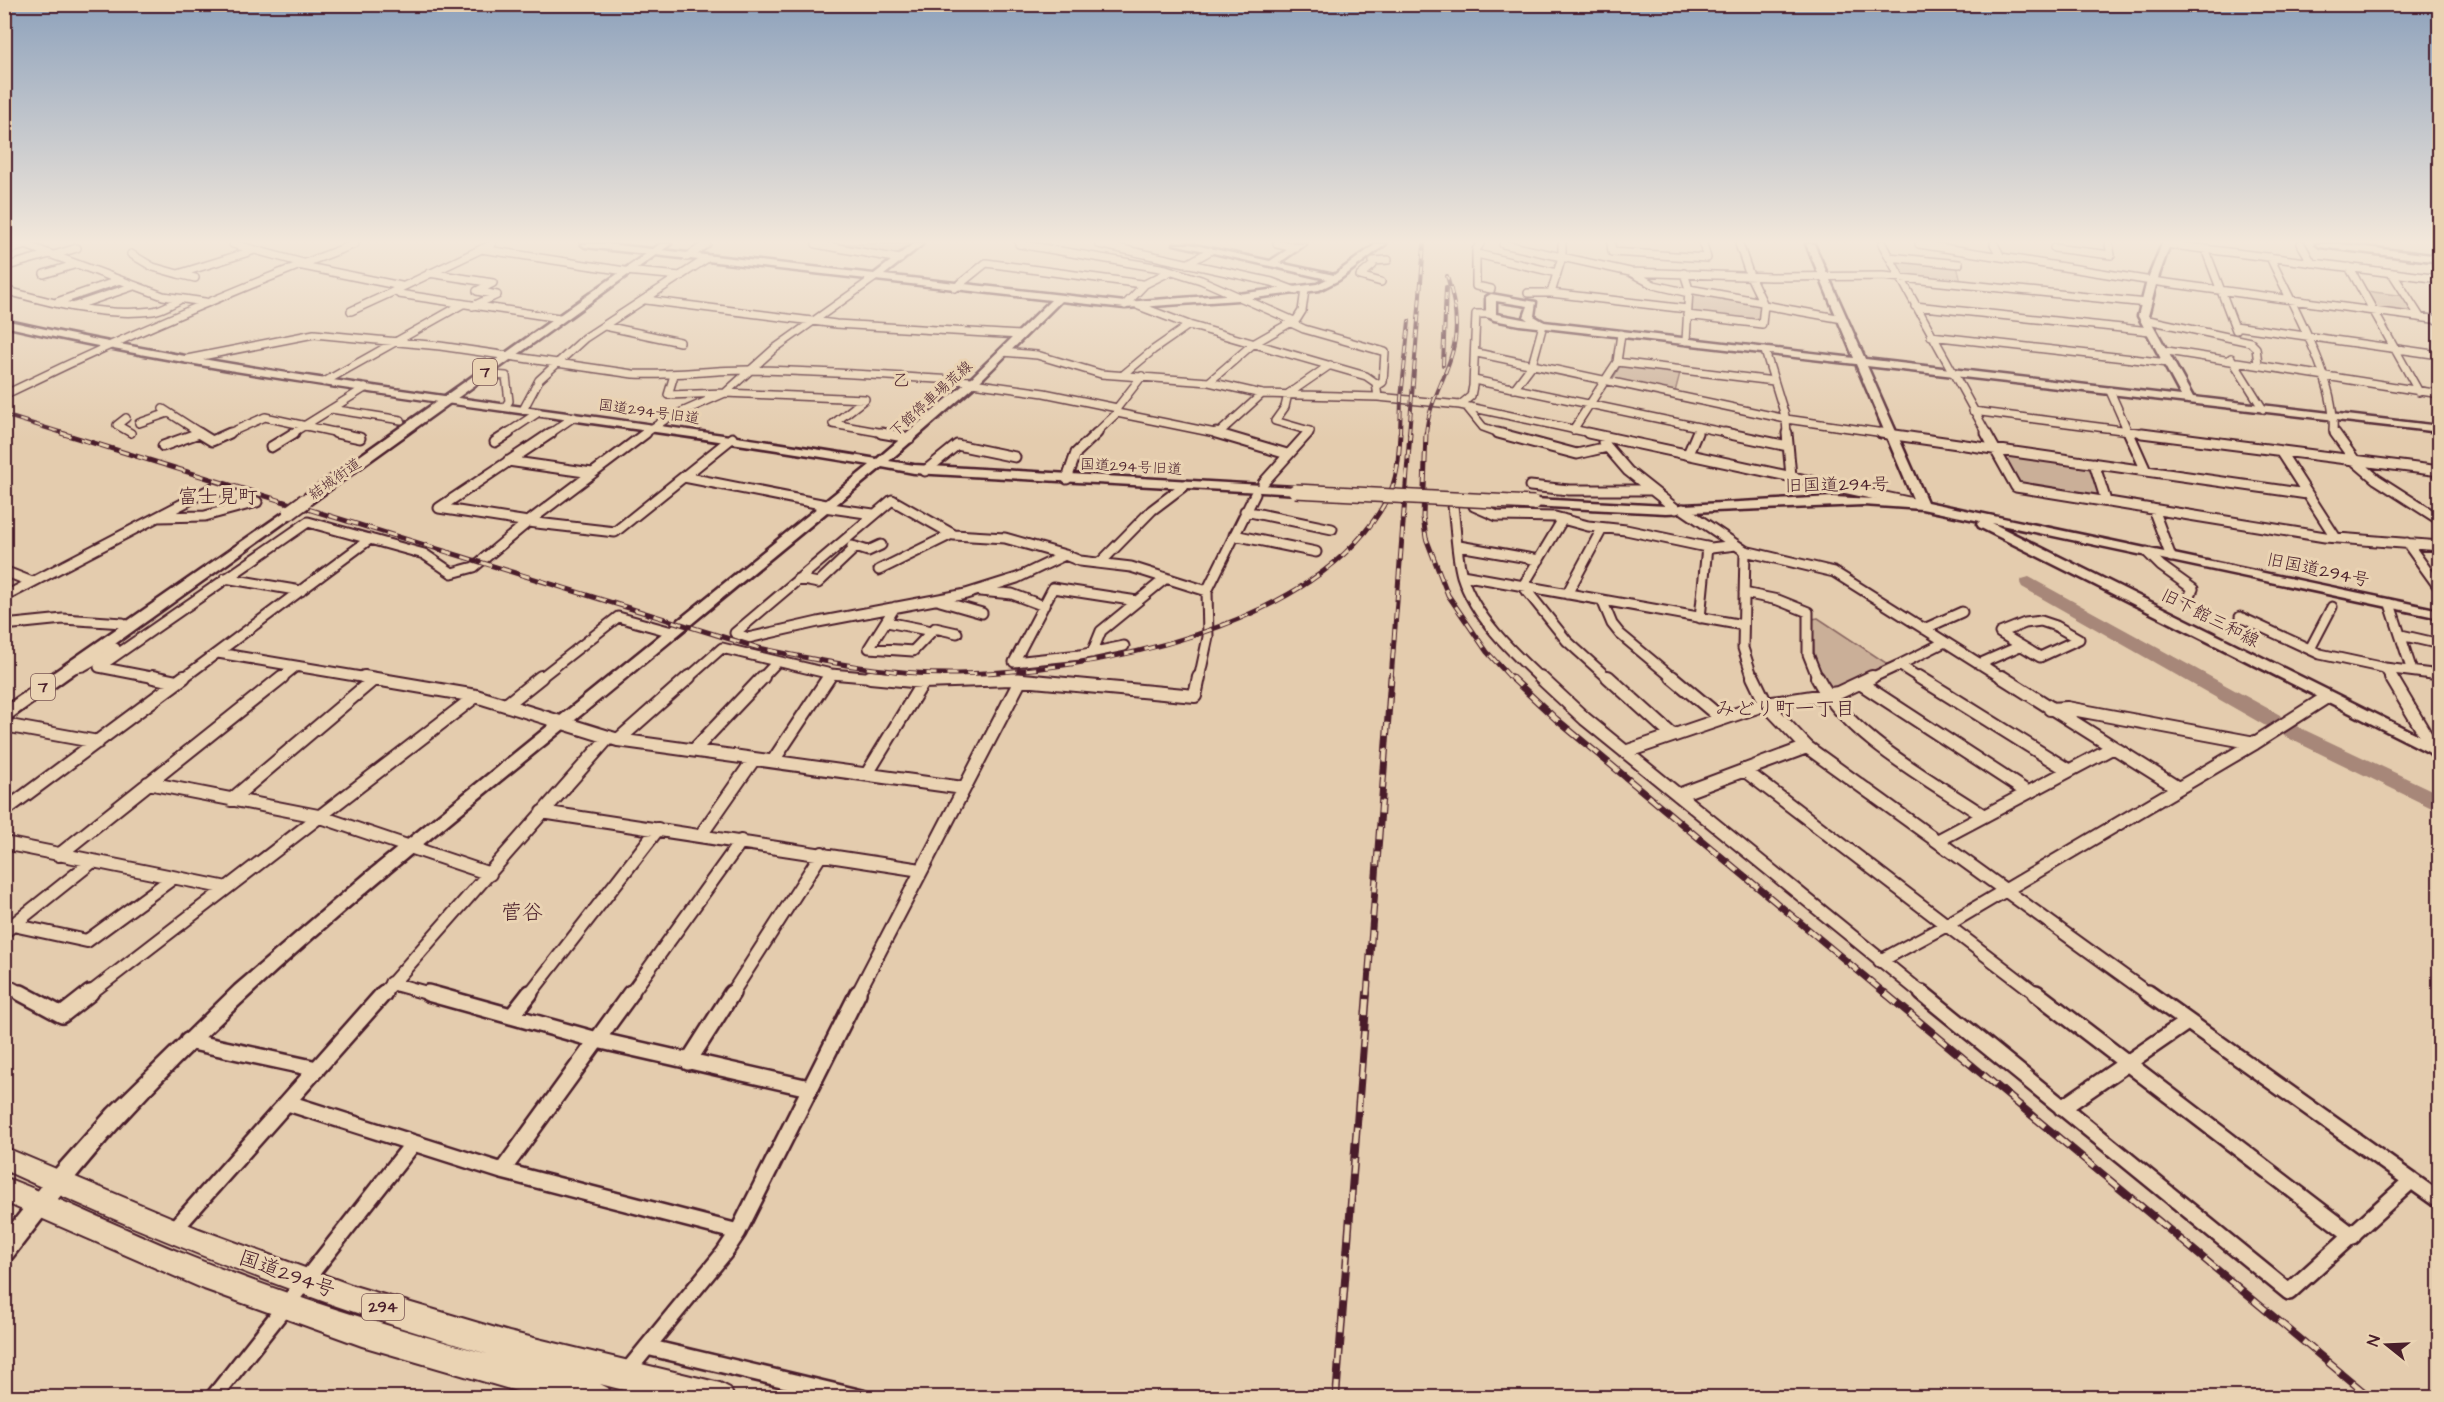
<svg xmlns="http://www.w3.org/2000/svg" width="2444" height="1402" font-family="'Architects Daughter','Klee One',sans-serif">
  <rect width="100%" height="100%" fill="#e4ccae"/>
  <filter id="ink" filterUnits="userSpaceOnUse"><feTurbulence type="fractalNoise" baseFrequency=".0167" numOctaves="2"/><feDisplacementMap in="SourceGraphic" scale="12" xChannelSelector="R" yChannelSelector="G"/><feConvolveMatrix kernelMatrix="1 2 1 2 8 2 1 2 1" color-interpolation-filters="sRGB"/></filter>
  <g filter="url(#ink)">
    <!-- green -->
    <path fill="#caaf98" stroke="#8a6762" stroke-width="1.5" d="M819,244H911L894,257Z
      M1893,260L1957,266L1961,281L1907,276L1902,274Z
      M2366,291L2404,296L2414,313L2377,308Z
      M1693,293L1760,304V322L1691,313Z
      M1626,364L1680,373L1675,392L1616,381L1613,378L1620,366Z
      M2001,455L2088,465L2093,468L2103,497L2018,483Z
      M1818,618L1889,665L1834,690L1828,689L1815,663L1812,619Z"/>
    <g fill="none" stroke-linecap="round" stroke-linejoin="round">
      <!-- river -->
      <path fill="#a78779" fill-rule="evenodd" d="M2029,577L2280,715L2283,720L2280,725L2272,727L2264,725L2022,587L2020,583L2022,579Z
        M2292,724L2440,794V812L2284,736L2281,731L2284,726Z"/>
      <defs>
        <path id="street-far3" d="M23,244L163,296L205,302
          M233,244L303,263
          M492,244L396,290L399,294L559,318
          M816,244L900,259
          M1019,244L1166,269L1201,280L1294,321
          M1099,244L1272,282L1296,291
          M1277,244L1296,248
          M1480,244L1476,250V286L1491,289
          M1503,244L1630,272L1654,285L1689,293
          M1611,244L1612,252L1707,258L1703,244
          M1882,244L1987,434
          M1919,244L2152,281L2440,320
          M1994,244L2001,257
          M2165,244L2440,279
          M2301,244L2312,263
          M2054,248L2111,255L2109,244
          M481,249L625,271L681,276
          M2205,249L2236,330
          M4,251L26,245
          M131,254L153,267L178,274
          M1477,254L1557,273
          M54,255L77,248
          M687,257L707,244
          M1889,257L1959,264
          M2270,257C2291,303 2337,381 2333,430L2336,434
          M1187,264L1210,251
          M298,265L401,286
          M4,267L50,254
          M2349,267L2419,392
          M1630,272L1771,277L1883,276L2146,303
          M429,273L493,283L477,291L497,295L473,306
          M1684,273L1689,289L1686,341
          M2392,273L2420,317
          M44,274L77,264
          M195,278L178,274L252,251
          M1381,282L1360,276L1373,265V261L1388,260
          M955,288L986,263L1142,284
          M1689,289L1762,302
          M4,290C52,303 102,317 153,311C162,310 171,304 179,300
          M1528,293H1551L1687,309
          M1551,293L1562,257V244
          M646,300L836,324L1020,335
          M57,302L120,280
          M1125,305L1145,284L1171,271
          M1764,305L1843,319
          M75,306L134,286
          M1139,306L1189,325L1366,376L1376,383L1378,397
          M1915,306L2150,331
          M351,311L397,290
          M1687,315L1762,324L1764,305L1750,276L1739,244
          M2144,319L2250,342L2256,348L2258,363
          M1291,323L1304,329L1385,352L1383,382L1377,386
          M605,326L680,342
          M2235,326L2440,355
          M1931,336L2168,363
          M2161,350L2440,394
          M1765,351L1786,419L1787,434
          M1003,352L1037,355L1101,374L1209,382L1262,394L1378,397L1460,405L1595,434
          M1477,353L1786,419L1891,434
          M2231,358L2263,409
          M187,359L314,334L440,346L633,374C672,376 709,370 748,370C823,371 898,377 973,381
          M1617,362L1774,381
          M481,374L506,376L509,401L505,407
          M674,375L668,395L725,393L865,399L833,424L889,434
          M1123,375L1153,350L1189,325
          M1474,380L1732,434
          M324,382L463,304
          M1209,382L1253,344L1297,319L1302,311L1305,290
          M972,383L1044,393L1117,408
          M1514,389L1532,365L1543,325
          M2110,391L2129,434
          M4,395C119,339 235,289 355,244
          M1460,405L1471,396L1473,386L1476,314H1490
          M1466,406L1483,427L1502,434
          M163,409L202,434
          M331,409L401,420
          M523,410L539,380L585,338L706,259
          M1973,411L2153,434
          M1117,413L1220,434
          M126,418L117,425L131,433
          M139,423L168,413
          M1573,430L1617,362L1621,334
          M1219,433L1262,394
          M196,434L199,433
          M227,434L265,417L343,434
          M291,434L365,388
          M506,434L539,412
          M549,434L574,417
          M644,434L666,419L725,393L774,349L874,278
          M1095,434L1117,413V408L1142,376
          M1307,434L1310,431L1275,421L1285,407L1288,394L1330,365
          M1696,434L1699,427"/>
        <path id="street-far2" d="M199,433L212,441L230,433
          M336,433L360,438
          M551,433L439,508L528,522L615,532L732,438
          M881,433L910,438
          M1216,433L1287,454
          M1498,433L1577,454L1607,447
          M1588,433L1913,503
          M1725,433L1788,446
          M1787,433L1791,476
          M1881,433L2307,494
          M1986,433L2016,487L2325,537L2440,546
          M2129,433L2146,471
          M2142,433L2440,471
          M2335,433L2356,462L2376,479L2440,520
          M495,442L509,433
          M1603,442L1628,471L1676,509
          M163,446L199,433
          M271,447L294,433
          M2280,451L2336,538
          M1688,454L1697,433
          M508,461L592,473
          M2094,463L2106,501
          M925,471L957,445L1015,457
          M684,477L826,505
          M1067,479L1076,453L1097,433
          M1263,483L1308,433
          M1530,486L1569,490H1652
          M892,500L954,535L1005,538L1065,555L1017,578L966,594L818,622L748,638L735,633Z
          M1453,506C1456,528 1456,554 1462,576C1475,617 1511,651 1541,679
          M1474,506L1497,516L1555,517L1588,526L1626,530L1711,548L1736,545
          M824,507L873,514
          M1683,509L1745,551L1834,572L2004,679
          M2153,509L2171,557
          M1245,511L1332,529
          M1563,519L1523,586L1567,641L1609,679
          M1234,535L1316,552
          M2407,543L2440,589
          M852,546L868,551L881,545
          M1459,546L1539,560
          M1745,551L1743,648L1753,679
          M2147,552L2161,566L2193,589L2189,597
          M1065,555L1080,561L1131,567L1207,591
          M1100,563L1152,510L1185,485
          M879,570L952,534
          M4,571L32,582
          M1462,575L1743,625
          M225,578L301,591
          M798,579L818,583L856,547
          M980,591L1012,594L1044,606
          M1744,593L1778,600L1808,612V654L1818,679
          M1567,594L1602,529
          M4,597L213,488L257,502L205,516L158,517
          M1602,600L1612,624L1620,634L1674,679
          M940,601L982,613
          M2390,604L2412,671
          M895,607L869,648L913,651L935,628L957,633
          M2240,617L2320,654L2385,668
          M1700,618L1707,547
          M2041,621L2056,626L2079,639L2040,657L2000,633L2025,623Z
          M887,622L932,631
          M4,625L63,619L123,623
          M1924,629L1962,612
          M2401,635L2440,644
          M1124,646L1080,655L1014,662L1053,588L1137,601
          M2310,649L2332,607
          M218,653L373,679
          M1092,653L1101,631L1166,578
          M1979,664L2020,646
          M1899,665L1945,642
          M73,668L83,666L115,648
          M161,679L99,667L308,522L424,554L452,573L474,567L528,522L646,433
          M182,679L370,539
          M280,679L296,666
          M539,679L618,617L672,632
          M687,679L722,648L831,674L887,679
          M761,679L777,662
          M828,679L831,674
          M1199,679L1208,637L1207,591L1255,494
          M1869,679L1899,665L1921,679
          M2392,679L2385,668L2440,675"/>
        <path id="street-far1" d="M153,677L177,682
          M364,677L476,696L618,740L963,788
          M870,677L923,682L1012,679L1195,696L1199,677
          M1540,677L1585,719L1924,995
          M1608,677L1672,735
          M1672,677L1721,718
          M1753,677L1766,704L1807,747L2150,995
          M1817,677C1848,737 1929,779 1984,816
          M1919,677L2068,770
          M2002,677L2178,788
          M2391,677L2435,751
          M1860,683L2027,792
          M506,705L541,677
          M2050,709L2067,708L2255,743
          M4,725L98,742
          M618,740L689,677
          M694,750L763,677
          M1625,752L1766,704L1838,693L1872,677
          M773,761L829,677
          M1744,770L2038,995
          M867,774L923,682
          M148,783L318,816L490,874
          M1678,795L1807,747
          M231,800L374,679
          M4,811L184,677
          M542,812L921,870
          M701,835L754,759
          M1937,841L2112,748
          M4,843L227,888
          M59,855L282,677
          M13,925L87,941L173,878
          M4,932L93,861
          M1880,961L1945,926L2255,743L2327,697
          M391,983L434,995
          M4,984L24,995
          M88,995L476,696
          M382,995L609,737
          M529,995L658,829
          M630,995L741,841
          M731,995L822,853
          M857,995L1020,681"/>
        <path id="street" d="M21,993L62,1015L90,993
          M428,993L597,1040L809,1088
          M1922,993L2289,1292L2411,1181
          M2036,993L2353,1236
          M2148,993L2440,1201
          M512,1016L530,993
          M188,1041L317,1069
          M688,1062L732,993
          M288,1103L502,1171L738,1232
          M2062,1108L2187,1022
          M502,1171L631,993
          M173,1231L384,993
          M647,1347L862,1398
          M625,1374L724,1253L738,1232L858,993
          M213,1398L412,1145"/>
        <path id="secondary" d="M581,244H608L874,274L913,244H923L884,275L1125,302L1238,294L1317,284L1327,279L1174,244H1190L1270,261L1296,244H1306L1279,263L1334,275L1376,244H1386L1339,280L1319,290L1238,300L1125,308L1061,301L976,385L889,461L914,465L1295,487L1301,491L1299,494L914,473L882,467C770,558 660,651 548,742C401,862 252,981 124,1121C84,1165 48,1211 12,1258L4,1261V1233L51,1174L109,1109L235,986L369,871L870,465C582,416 289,391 4,326V320C292,385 587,410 877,459L968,381L1051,300L585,247Z
          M1806,244H1814L1865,359L2181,396L2138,316L2147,281L2162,244H2170L2157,281L2148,316L2193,397L2440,426V432L1867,366L1927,502L2440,610V618L1992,523L2440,746V758L1979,527L1977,524L1980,521L1922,509L1863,505L1666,513L1530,506L1528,503L1530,500L1534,499L1666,506L1833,497L1914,501L1856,364L1520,325L1494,320L1486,316V297L1491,294L1536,302L1534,316L1544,322L1854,358ZM1496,301L1528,306L1524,317L1528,320L1496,314Z
          M2316,244H2341L2440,256V262L2320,247Z"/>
        <path id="primary" d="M660,244H671L310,504H300L298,501L300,498Z
          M290,508L297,512L295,515L10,719L4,720V707Z"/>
        <path id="highway" d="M4,1147L199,1229L354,1286L509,1332L720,1383L730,1388L734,1398H655L600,1384L608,1388L612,1398H540L362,1346L204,1289L4,1202V1177C67,1201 127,1231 189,1256C287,1296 387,1327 488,1354C322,1307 161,1242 4,1170Z"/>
      </defs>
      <!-- street-far3 casing -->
      <use href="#street-far3" stroke="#4a1f2b" stroke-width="10"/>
      <!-- street-far2 casing -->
      <use href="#street-far2" stroke="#4a1f2b" stroke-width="13"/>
      <!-- street-far1 casing -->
      <use href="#street-far1" stroke="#4a1f2b" stroke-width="16"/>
      <!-- street casing -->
      <use href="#street" stroke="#4a1f2b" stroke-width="20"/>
      <!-- secondary casing -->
      <use href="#secondary" stroke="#4a1f2b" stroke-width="5"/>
      <!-- primary casing -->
      <use href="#primary" stroke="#4a1f2b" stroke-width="5"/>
      <!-- highway casing -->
      <use href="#highway" stroke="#4a1f2b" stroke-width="4"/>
      <!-- street-far3 -->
      <use href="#street-far3" stroke="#ead3b3" stroke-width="7"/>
      <!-- street-far2 -->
      <use href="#street-far2" stroke="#ead3b3" stroke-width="9"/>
      <!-- street-far1 -->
      <use href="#street-far1" stroke="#ead3b3" stroke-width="12"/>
      <!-- street -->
      <use href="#street" stroke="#ead3b3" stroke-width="15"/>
      <!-- secondary -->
      <use href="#secondary" fill="#ead3b3" fill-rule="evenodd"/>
      <!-- primary -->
      <use href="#primary" fill="#ead3b3" fill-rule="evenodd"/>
      <!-- highway -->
      <use href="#highway" fill="#ead3b3" fill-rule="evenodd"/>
      <defs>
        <path id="rail-far3" d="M1443,365L1446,287
          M4,415L66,434
          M1400,434L1401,398L1409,321
          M1409,434L1424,244
          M1426,434C1428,402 1448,376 1454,345C1459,322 1454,298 1447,276"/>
        <path id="rail-far2" d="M61,433L759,648C824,662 891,675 957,674C1091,672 1319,629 1387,499C1398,479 1399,455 1400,433
          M1426,433L1423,517L1426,538L1448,595L1487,652L1512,679
          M1391,679L1410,433"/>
        <path id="rail-far1" d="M1511,677L1556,719L1887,995
          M1367,995L1391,677"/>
        <path id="rail" d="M1885,993L2371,1398
          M1336,1398L1367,993"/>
      </defs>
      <!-- rail-far3 casing -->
      <use href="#rail-far3" stroke="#4a1f2b" stroke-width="4"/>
      <!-- rail-far2 casing -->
      <use href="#rail-far2" stroke="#4a1f2b" stroke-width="5"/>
      <!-- rail-far1 casing -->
      <use href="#rail-far1" stroke="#4a1f2b" stroke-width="7"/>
      <!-- rail casing -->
      <use href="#rail" stroke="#4a1f2b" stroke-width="8"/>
      <!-- rail-far3 -->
      <use href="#rail-far3" stroke="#ead3b3" stroke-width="2" stroke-dasharray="8" stroke-linecap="butt"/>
      <!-- rail-far2 -->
      <use href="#rail-far2" stroke="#ead3b3" stroke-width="3" stroke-dasharray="10" stroke-linecap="butt"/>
      <!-- rail-far1 -->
      <use href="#rail-far1" stroke="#ead3b3" stroke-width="4.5" stroke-dasharray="13" stroke-linecap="butt"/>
      <!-- rail -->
      <use href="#rail" stroke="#ead3b3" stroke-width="5" stroke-dasharray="16" stroke-linecap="butt"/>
      <defs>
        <path id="secondary-bridge" d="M1295,491L1534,503"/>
        <path id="primary-bridge" d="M290,512L305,501"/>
      </defs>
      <!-- secondary-bridge casing -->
      <use href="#secondary-bridge" stroke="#4a1f2b" stroke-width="16" stroke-linecap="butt"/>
      <!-- primary-bridge casing -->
      <use href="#primary-bridge" stroke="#4a1f2b" stroke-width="18" stroke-linecap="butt"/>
      <!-- secondary-bridge -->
      <use href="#secondary-bridge" stroke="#ead3b3" stroke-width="13"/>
      <!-- primary-bridge -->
      <use href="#primary-bridge" stroke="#ead3b3" stroke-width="14"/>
    </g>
  </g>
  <!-- sky -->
  <linearGradient id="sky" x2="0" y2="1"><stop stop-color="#8ea2bc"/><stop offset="0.55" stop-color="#f3e8db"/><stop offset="1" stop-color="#f3e8db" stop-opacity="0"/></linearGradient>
  <rect width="2444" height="440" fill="url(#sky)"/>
  <g text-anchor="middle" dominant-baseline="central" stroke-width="6" stroke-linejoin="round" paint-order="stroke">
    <!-- far-street labels -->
    <g font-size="15" fill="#4a1f2b" stroke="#ead3b3">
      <text transform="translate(931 399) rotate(-42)">下館停車場荒線</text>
      <text transform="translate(649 412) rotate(8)">国道294号旧道</text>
      <text transform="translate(1131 467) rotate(3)">国道294号旧道</text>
      <text transform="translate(335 479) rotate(-35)">結城街道</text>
    </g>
    <!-- shield labels -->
    <g fill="#ead3b3" stroke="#7a5554" stroke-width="1.5">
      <rect x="473" y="359" width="24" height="26" rx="4.5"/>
      <rect x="31" y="674" width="24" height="26" rx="4.5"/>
      <rect x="362" y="1294" width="42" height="26" rx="4.5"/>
    </g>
    <g font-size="16" font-weight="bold" fill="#4a1f2b">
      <text x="485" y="372">7</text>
      <text x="43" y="687">7</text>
      <text x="383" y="1307">294</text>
    </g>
    <!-- far-quarter labels -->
    <g font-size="18" fill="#4a1f2b" stroke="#ead3b3">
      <text x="901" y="380">乙</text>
    </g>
    <!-- street labels -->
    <g font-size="18" fill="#4a1f2b" stroke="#ead3b3">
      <text transform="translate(1837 485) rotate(-1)">旧国道294号</text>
      <text transform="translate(2318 570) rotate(12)">旧国道294号</text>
      <text transform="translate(2210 618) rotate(27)">旧下館三和線</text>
    </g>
    <!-- neighbourhood labels -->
    <g font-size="20" fill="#4a1f2b" stroke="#ead3b3">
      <text x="218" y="497">富士見町</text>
      <text x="1785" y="709">みどり町一丁目</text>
    </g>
    <!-- quarter labels -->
    <g font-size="21" fill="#4a1f2b" stroke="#ead3b3">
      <text x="522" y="912">菅谷</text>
    </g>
    <!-- near-street labels -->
    <g font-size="21" fill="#4a1f2b" stroke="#ead3b3">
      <text transform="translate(287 1274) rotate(20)">国道294号</text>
    </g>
  </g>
  <!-- margin -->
  <rect width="2444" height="1402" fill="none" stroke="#ead3b3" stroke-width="24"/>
  <rect x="12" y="12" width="2420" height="1378" fill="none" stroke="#4a1f2b" stroke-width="2" filter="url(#ink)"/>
  <!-- north arrow -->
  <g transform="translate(2387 1345) rotate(288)" stroke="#ead3b3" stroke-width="4.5" paint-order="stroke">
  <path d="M0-4.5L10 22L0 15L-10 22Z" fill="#4a1f2b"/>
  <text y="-9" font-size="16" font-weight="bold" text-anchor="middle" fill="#4a1f2b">N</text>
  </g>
</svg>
